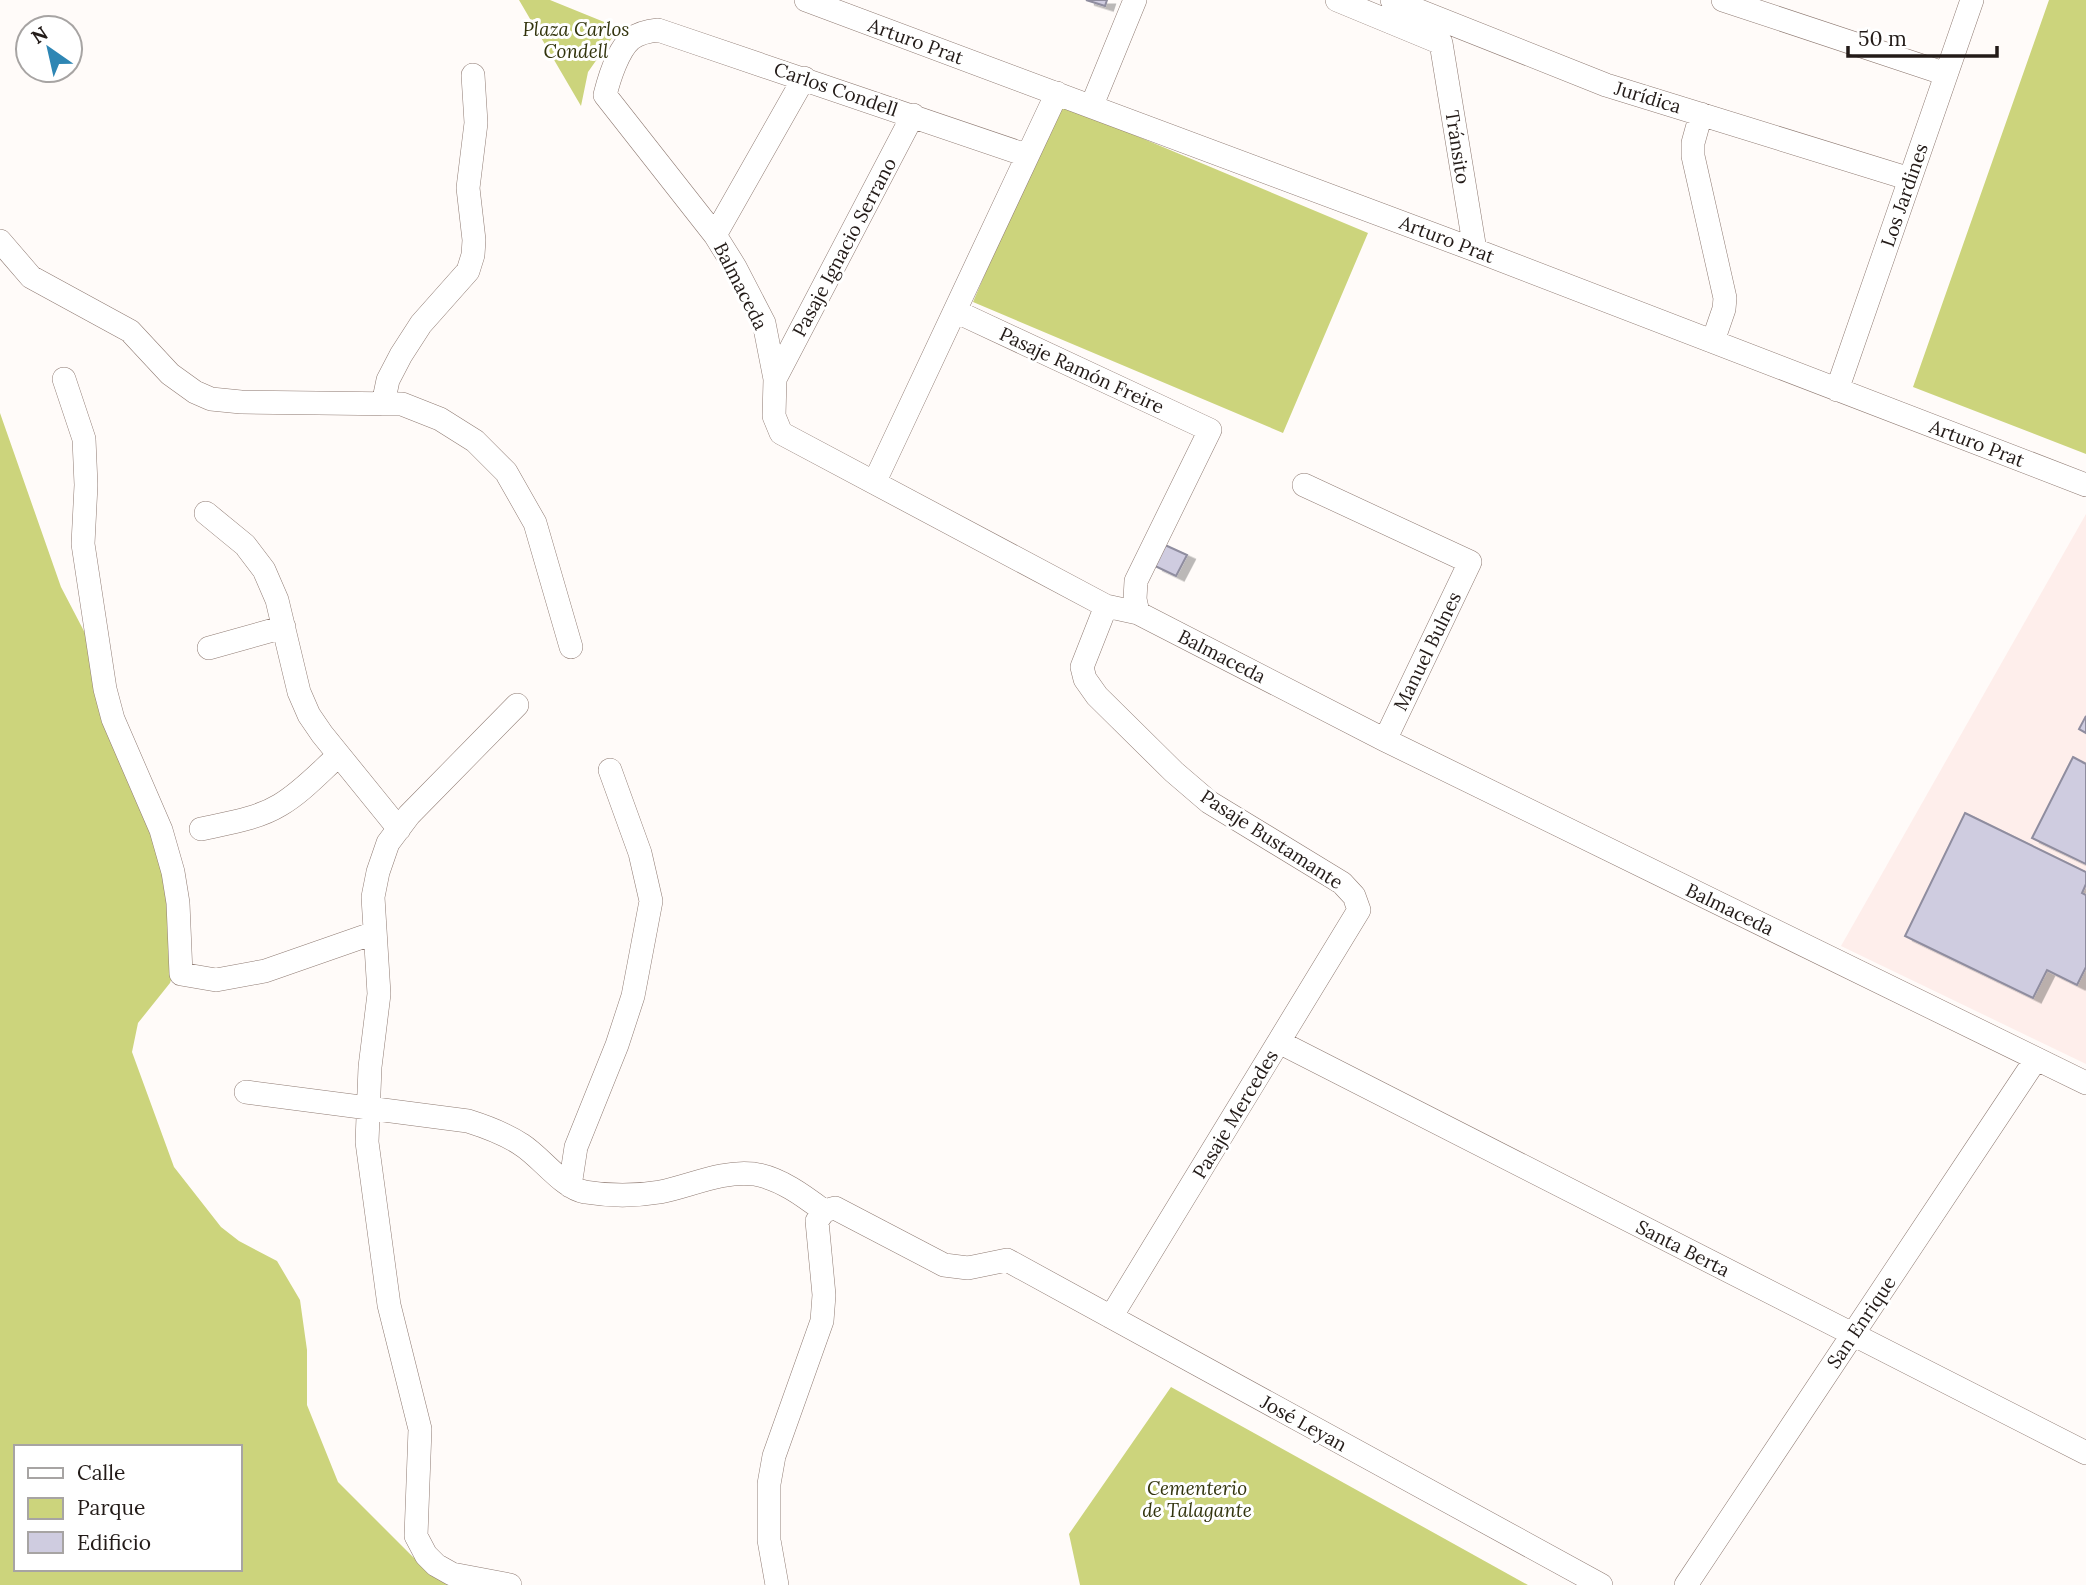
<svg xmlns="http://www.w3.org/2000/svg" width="2086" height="1585" font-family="Lora,serif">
  <defs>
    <filter id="shadow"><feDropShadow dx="8" dy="4.5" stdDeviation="0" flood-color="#0004"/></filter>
  </defs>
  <rect width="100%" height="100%" fill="#fffbf9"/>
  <!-- industrial -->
  <path fill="#feeeeb" d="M2086,514V1064L1841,946Z"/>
  <!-- green -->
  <path fill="#ccd47c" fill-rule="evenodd" d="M519,0H550L619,28L588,72L581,106Z
    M2049,0H2086V454L1913,387Z
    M1058,103L1368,233L1283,433L973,302Z
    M0,413L61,587L86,635L131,758L182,946L170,983L138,1023L132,1052L174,1167L221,1227L239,1241L277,1261L300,1300L307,1350V1405L338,1482L413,1557L454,1585H0ZM16,1447H240V1569H16Z
    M1171,1387L1528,1585H1080L1069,1534Z"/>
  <!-- building -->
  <path fill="#cfcce0" stroke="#8f8d9f" stroke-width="2" filter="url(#shadow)" d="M1086,0H1107L1105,6Z
    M1165,545L1187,555L1176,576L1155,566Z
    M2086,716V733L2079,729Z
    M2073,757L2086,764V864L2032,838Z
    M1965,813L2086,872V884L2082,893L2086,895V967L2077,985L2047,970L2033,998L1905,936Z"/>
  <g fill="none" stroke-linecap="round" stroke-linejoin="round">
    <defs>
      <path id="minor" d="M806,0L1475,250L2086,485
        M1337,0L1441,43L1475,250
        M1392,0L1606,85L1910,179
        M1723,0L1946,74
        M1092,105L1135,0
        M1701,114L1693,143V156L1725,298L1724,309L1713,341
        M1026,155L658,30C648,31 639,33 631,39C618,50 609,79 605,95L715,235L735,267L764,323L775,379L774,416L781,433L1106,606L1138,613L1385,740L2086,1083
        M715,235L804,78
        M0,241L31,277L130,331L170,374L195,392L211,399L241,402L402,404L440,419L475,441L506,472L535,523L571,647
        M955,311L1210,430L1136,581L1135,599L1138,613
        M64,379L84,439L86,485L83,544L105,689L113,719L161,830L173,872L178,903L181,974L216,980L265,971L374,933
        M775,379L913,115
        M1837,390L1972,0
        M383,404L388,380L401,355L421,324L468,271L473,255L474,240L468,188L476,123L473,75
        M875,481L1057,93
        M1304,485L1470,562L1385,740
        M206,513L245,545L264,570L277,600L299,692L309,715L322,734L399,829
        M1106,606L1082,667L1085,679L1097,696L1174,772L1209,802L1342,883L1354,896L1359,910L1111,1317
        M209,648L284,627
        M201,829C228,823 257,819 280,805C302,792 320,772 339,755
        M1279,1042L2086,1453
        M246,1092L468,1121C487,1127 506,1134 522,1145C541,1157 564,1189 585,1192C609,1196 636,1196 660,1192C690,1186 723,1170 754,1174C780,1178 804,1196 824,1211
        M570,1186L576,1147L617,1045L633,996L651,901L640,853L610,770
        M510,1585L452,1574L436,1565L426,1555L416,1536L420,1429L389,1305L367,1142L370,1067L379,994L373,897L378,872L388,843L409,815L517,705
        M777,1585L769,1540V1484L774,1456L822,1321L824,1295L817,1221L824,1211L835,1208L944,1265L968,1268L1007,1260L1601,1585
        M1686,1585L2036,1059"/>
    </defs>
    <!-- minor casing -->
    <use href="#minor" stroke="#8f7b73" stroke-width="24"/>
    <!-- minor -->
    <use href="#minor" stroke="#fff" stroke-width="23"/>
  </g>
  <g text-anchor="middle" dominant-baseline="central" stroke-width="6" stroke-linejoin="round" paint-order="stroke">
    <!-- park labels -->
    <g font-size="19" font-style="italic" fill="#32340d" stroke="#fff">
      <text x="576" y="29">Plaza Carlos<tspan x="576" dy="22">Condell</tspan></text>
      <text x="1197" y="1488">Cementerio<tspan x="1197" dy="22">de Talagante</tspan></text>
    </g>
    <!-- street labels -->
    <g font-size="19" fill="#231b18" stroke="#fff">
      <text transform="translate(916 41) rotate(20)">Arturo Prat</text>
      <text transform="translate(836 89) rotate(19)">Carlos Condell</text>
      <text transform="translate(1648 97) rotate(17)">Jurídica</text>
      <text transform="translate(1458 147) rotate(81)">Tránsito</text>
      <text transform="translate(1904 195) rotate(-71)">Los Jardines</text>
      <text transform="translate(1447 239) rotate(21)">Arturo Prat</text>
      <text transform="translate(844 247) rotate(-62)">Pasaje Ignacio Serrano</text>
      <text transform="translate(741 286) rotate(63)">Balmaceda</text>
      <text transform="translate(1082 370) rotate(25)">Pasaje Ramón Freire</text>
      <text transform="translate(1977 443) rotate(21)">Arturo Prat</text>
      <text transform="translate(1427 651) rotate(-64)">Manuel Bulnes</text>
      <text transform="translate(1222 656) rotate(27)">Balmaceda</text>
      <text transform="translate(1272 839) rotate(33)">Pasaje Bustamante</text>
      <text transform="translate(1730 909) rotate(26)">Balmaceda</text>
      <text transform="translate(1235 1114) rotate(-59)">Pasaje Mercedes</text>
      <text transform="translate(1683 1248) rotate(27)">Santa Berta</text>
      <text transform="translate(1861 1322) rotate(-56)">San Enrique</text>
      <text transform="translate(1304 1423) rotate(29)">José Leyan</text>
    </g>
  </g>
  <!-- legend -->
  <rect x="14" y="1445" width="228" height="126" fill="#ffffff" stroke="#a7a4a3" stroke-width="2"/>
  <rect x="28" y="1468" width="35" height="10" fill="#ffffff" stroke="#a7a4a3" stroke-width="2"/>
  <text x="77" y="1480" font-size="21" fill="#231b18">Calle</text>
  <rect x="28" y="1498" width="35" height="21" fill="#ccd47c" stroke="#a7a4a3" stroke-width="2"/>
  <text x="77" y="1515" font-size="21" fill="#231b18">Parque</text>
  <rect x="28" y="1532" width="35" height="21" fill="#cfcce0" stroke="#a7a4a3" stroke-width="2"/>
  <text x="77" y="1550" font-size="21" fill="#231b18">Edificio</text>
  <!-- north arrow -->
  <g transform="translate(49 49) rotate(326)"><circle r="33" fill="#ffffff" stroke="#a7a4a3" stroke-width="2"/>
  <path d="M0-5L12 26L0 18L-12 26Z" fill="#2e86b4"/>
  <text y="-10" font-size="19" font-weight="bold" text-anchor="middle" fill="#231b18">N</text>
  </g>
  <!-- scale -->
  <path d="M1848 46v10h149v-10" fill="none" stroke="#231b18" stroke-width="3.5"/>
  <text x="1858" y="46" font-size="21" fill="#231b18" stroke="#ffffff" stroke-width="5" paint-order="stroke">50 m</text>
</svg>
